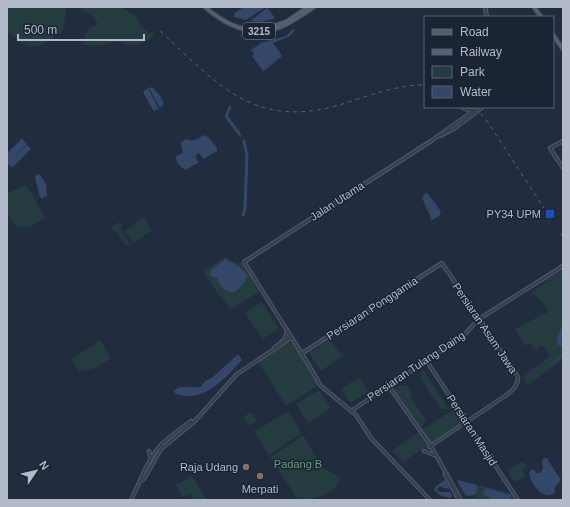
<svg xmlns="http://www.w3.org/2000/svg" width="570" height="507" font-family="Helvetica,sans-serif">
  <rect width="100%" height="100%" fill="#222c3f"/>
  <!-- green -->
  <path fill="#243b40" d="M7,7H66C66,28 64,32 46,42C40,45 35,48 28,46C21,44 16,37 10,33L7,34Z
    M79,7H122L136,16L140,25L149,33H154V35C141,46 134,48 117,41C107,46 92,47 81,44L86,40L84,36L89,28L98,25L95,18Z
    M25,185L34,197L45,218L28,228L17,227L7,213V194Z
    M144,217L152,230L133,243L125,231Z
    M120,222L122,227L120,228L130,244L126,246L116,231L114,232L111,227Z
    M225,257L238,264L241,262L260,291L231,310L221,296L220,297L203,271Z
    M563,272V359L528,385L523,376L550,356L542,345L535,350L530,343L525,346L515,329L548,312L542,301L531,292Z
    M262,302L279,328L263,339L245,313Z
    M330,339L342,356L321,371L309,353Z
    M100,340L111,358L96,368L79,372L71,360Z
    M287,343H293L319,385L286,406L258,362Z
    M423,369L449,409H441L420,378Z
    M359,377L368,391L351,403L341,389Z
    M400,385L408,386C411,390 411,395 413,401C416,407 422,414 426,419L424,425L420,428L394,389Z
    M319,390L331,408L308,423L296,404Z
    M456,408L465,422L432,443H430L422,430Z
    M288,411L302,433L269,455L254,432Z
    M251,412L257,421L250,426L243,417Z
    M419,432L428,445L403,462L391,451Z
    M303,435L322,467L341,478C339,480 338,484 336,486C328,496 309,502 297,498L270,457Z
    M520,462L521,463L524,462L527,466L522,471L526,476L515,482L507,471Z
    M192,476L207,500H194L190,493L183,497L176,485Z
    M479,485L513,494L517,500H466L465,498L475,497Z"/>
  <!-- water -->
  <path fill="#344768" d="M244,7H266L246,20L234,17V13Z
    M267,8L275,18L274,19L259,22L250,21Z
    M293,29L295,30L290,36L273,43L282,56L264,71H263L252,56L254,53L251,50L261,43L286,36Z
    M152,87L161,97L164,104L160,108L149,88Z
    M148,88L159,109L154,111L153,110L143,92Z
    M204,135C210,137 213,143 217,148V151L203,159L200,154L198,153L196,155V158L199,162L186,170C180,167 176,163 176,156L182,154V147L180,143L186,139C194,142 197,139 204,135Z
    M21,138L27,144L8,162L27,145L31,149L15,165L11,167L7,163V153L20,141Z
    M37,174L40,175L46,184L47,196L42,198L40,197L35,178Z
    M426,192C429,195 440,209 441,213L439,216L432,220H431V218L422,198Z
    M225,259L240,267L248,276C244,283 240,289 232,293C223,290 220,287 217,278L209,275L211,270Z
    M563,324V346L558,345L556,340Z
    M238,354L242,360C226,377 202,406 175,393L174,391C180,383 192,389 201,387L205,381L212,378Z
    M546,457L561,480L555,487C556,500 542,495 537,489C533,485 531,480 529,474L531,470H534L537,473H540L543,469L542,460Z
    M445,480L450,489L444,488L441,486L437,489L440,492H450L452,496L450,498L441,496L434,490L436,486Z
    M458,480L477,485L478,488L475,495L466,496L457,481Z
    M486,488L511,495L510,500H493L484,495L483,492Z"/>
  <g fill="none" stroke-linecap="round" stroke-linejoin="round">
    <!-- stream -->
    <path stroke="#344768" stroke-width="1" d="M546,281L563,271
      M547,367L563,355"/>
    <!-- river -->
    <path stroke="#344768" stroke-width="3" d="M230,107L226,116L240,135
      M243,215L245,208L247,156L244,141"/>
    <defs>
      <path id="minor" d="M485,7L487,17
        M463,108L468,110H474
        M440,136L455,128L483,107
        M563,141L550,148L563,168
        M284,340L287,332
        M274,348L289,336L291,337
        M301,354L442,263L518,377C519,384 513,390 508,394L429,447
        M426,360L518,500
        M388,385L431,446L461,500
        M351,411L463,336L479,319L563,266
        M149,451L151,459
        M424,451L434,455
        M445,474L459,500
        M141,481L144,479L161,449L195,421L237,374L291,338L290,336
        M131,500C140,483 146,462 159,447C168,437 181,429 191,421
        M430,500L371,438L356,415L321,386L302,354L244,262L431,141L479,107"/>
      <path id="major" d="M205,7C228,27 255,39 285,25C295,20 305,13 314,7
        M534,7L541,17
        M273,26L286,22L308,7
        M553,35L563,49"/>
    </defs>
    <!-- minor casing -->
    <use href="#minor" stroke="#515a6a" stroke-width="4.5"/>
    <!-- major casing -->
    <use href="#major" stroke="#3f4858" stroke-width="5.5"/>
    <!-- minor -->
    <use href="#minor" stroke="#363f4f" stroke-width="2.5"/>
    <!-- major -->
    <use href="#major" stroke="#545e6f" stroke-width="3.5"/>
    <!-- rail -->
    <path stroke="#586276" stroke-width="1" stroke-dasharray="4 4" stroke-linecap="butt" d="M160,31C217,83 253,130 339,105C365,97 399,84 425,85
      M476,107L487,121L544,208
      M561,234L563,237"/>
  </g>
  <!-- markers -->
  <rect fill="#1a4fb4" stroke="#1b2434" stroke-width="1.5" x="545" y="209" width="10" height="10" rx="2"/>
  <g fill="#8d6e63" stroke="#1b2434" stroke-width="1.5">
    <circle cx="246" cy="467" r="4"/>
    <circle cx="260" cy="476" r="4"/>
  </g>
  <g text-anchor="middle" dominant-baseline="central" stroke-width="3" stroke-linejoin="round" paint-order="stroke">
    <!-- shield labels -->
    <rect fill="#1b2434" stroke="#858d9d" stroke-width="1" x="243" y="23" width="32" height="16" rx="3"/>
    <g font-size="10" font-weight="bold" fill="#b2baca">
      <text x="259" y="31">3215</text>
    </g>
    <!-- street labels -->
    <g font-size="11" fill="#b2baca" stroke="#1b2434">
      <text transform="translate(337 201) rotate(-33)">Jalan Utama</text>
      <text transform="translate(372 308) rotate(-33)">Persiaran Ponggamia</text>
      <text transform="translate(485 328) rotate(56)">Persiaran Asam Jawa</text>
      <text transform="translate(416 366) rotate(-34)">Persiaran Tulang Daing</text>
      <text transform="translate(472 430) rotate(57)">Persiaran Masjid</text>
    </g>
    <!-- poi labels -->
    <g font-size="11" fill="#b2baca" stroke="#1b2434" text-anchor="end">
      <text x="541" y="214">PY34 UPM</text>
      <text x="238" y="467">Raja Udang</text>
      <text x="260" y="489" text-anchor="middle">Merpati</text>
    </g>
    <!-- park labels -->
    <g font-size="11" fill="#679d77" stroke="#1b2434">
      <text x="298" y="464">Padang B</text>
    </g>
  </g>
  <!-- border -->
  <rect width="570" height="507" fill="none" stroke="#b2baca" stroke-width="16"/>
  <!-- legend -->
  <rect x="424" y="16" width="130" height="92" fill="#1b2434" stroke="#576070"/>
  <rect x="432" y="29" width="20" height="6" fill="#545e6f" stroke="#576070"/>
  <text x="460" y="36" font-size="12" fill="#b2baca">Road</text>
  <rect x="432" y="49" width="20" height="6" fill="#586276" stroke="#576070"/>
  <text x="460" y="56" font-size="12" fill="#b2baca">Railway</text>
  <rect x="432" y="66" width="20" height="12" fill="#243b40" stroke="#576070"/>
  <text x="460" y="76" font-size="12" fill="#b2baca">Park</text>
  <rect x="432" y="86" width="20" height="12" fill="#344768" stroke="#576070"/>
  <text x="460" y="96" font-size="12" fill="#b2baca">Water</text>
  <!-- north arrow -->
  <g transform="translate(36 471) rotate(55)" stroke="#1b2434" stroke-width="3" paint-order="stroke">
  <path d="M0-3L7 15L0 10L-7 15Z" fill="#b2baca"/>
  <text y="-6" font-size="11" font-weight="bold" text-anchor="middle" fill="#b2baca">N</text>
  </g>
  <!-- scale -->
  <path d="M18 34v6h126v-6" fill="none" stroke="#b2baca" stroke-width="2"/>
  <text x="24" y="34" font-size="12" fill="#b2baca" stroke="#1b2434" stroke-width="3" paint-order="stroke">500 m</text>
</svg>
